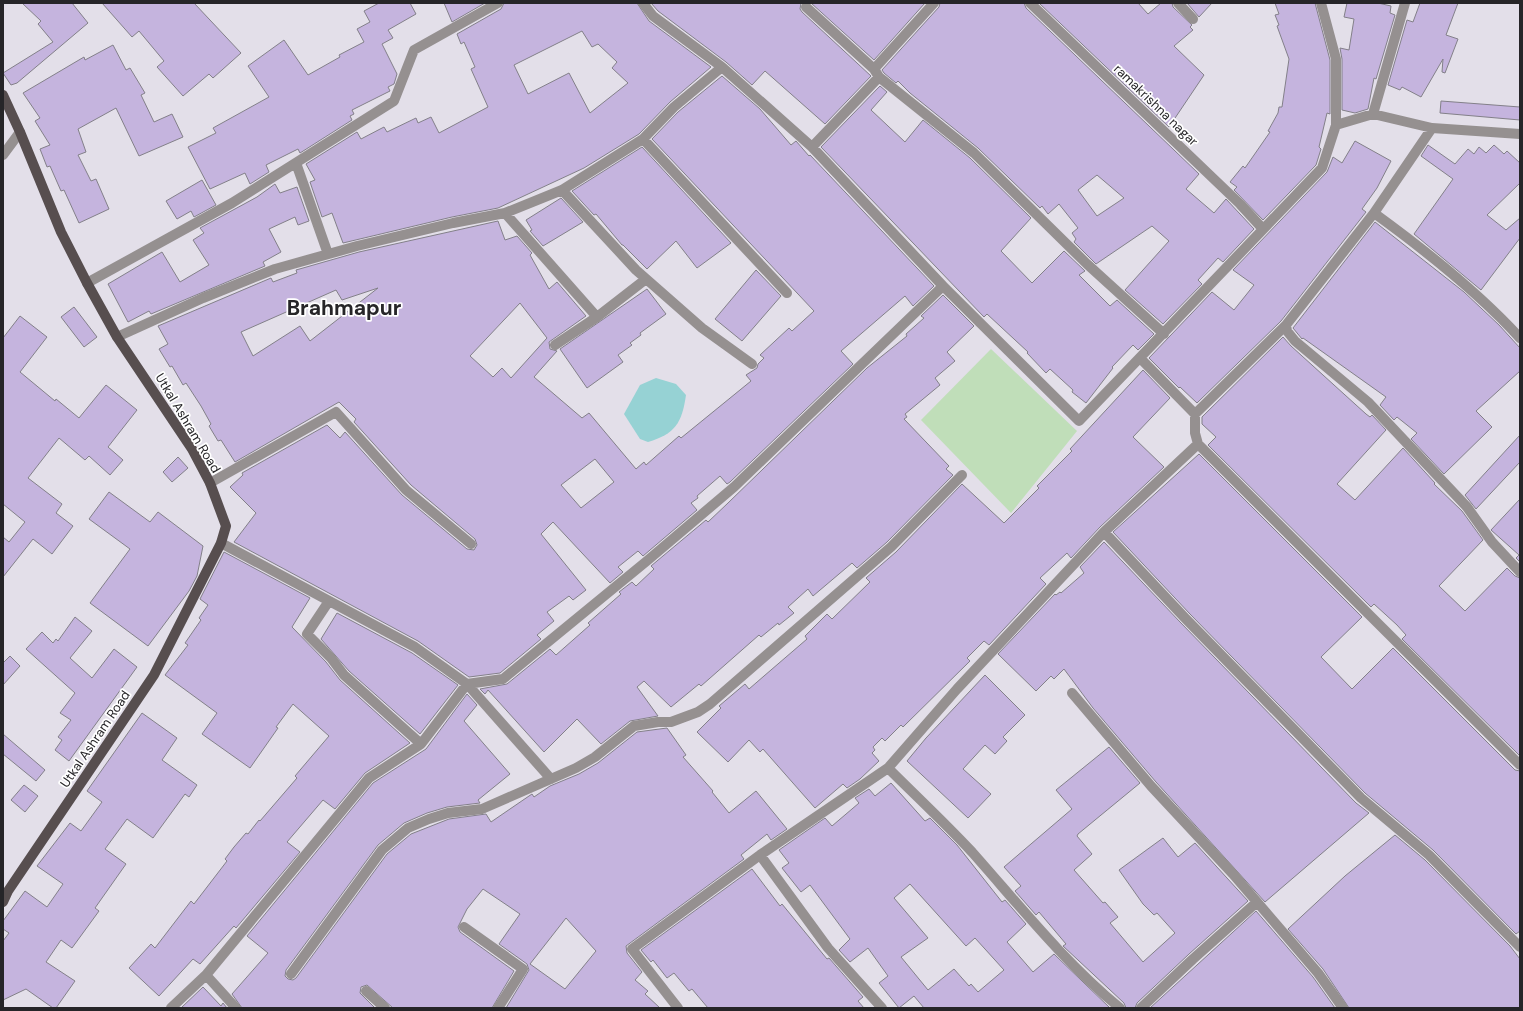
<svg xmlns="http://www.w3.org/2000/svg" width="1523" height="1011" font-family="'DM Sans',sans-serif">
  <rect width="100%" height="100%" fill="#e3dfe9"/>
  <!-- green -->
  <path fill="#c0deb9" d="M991,349L1077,431L1011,513L921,420Z"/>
  <!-- water -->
  <path fill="#96d2d4" d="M656,378L676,384L686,395C682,423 675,434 648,442L640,439L624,414L640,385Z"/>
  <!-- building -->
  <path fill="#c5b4de" stroke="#838089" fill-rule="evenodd" d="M22,3H72L88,23L17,83L11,85L3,73L53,42L38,24L41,21Z
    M102,3H194L241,53L213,78L209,74L183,96L157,67L164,61L139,31L132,37Z
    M379,3H410L416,14L388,30L393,38L382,44L397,74L394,84L388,87L390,91L352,110L354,114L350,116L352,120L300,153L298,149L266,165L269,172L250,184L245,173L210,189L188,147L216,133L213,128L269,97L248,66L284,40L308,75L340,57L339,55L364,42L357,29L370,22L364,11Z
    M444,3H485L452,22Z
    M504,3H637L649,21L711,67L670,102L639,134L584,168L498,208L452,217L343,243L332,213L322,217L310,182L315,180L306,164L357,132L361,139L384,127L387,132L416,118L418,123L431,117L439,133L488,107L471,69L475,67L464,42L461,44L457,34L501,9ZM582,31L592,47L598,44L617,62L612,68L628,83L590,113L569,73L528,94L514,65Z
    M651,3H801L800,9L802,12L871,76L825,124L765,71L752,85L726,62L658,11Z
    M811,3H925L874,60Z
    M940,3H1024L1026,8L1199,174L1186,189L1214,213L1226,199L1254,229L1223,262L1218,258L1198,280L1202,284L1163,324L1125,290L1169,241L1152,226L1096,264L1074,242L1076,239L1072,233L1078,228L1059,204L1048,214L1042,206L1040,208L978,148L910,93L898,81L896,83L884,73L882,70L939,7ZM1097,175L1124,198L1097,216L1078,190Z
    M1039,3H1138L1148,14L1161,3H1172L1173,7L1192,25L1190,27L1193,30L1174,46L1204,75L1169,127Z
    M1187,3H1212L1199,17Z
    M1275,3H1315L1330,60V114L1327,113L1319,147L1321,149L1316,165L1263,220L1234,190L1237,187L1230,182L1243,166L1245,168L1270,132L1268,131L1278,113L1279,107H1282L1289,59L1277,26L1279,25L1275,15L1279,14Z
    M1347,3H1378L1391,6L1390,13L1395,15L1376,79L1374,78L1368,109L1355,113L1342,110V59L1340,48L1349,50L1354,19L1344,17Z
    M1420,3H1458L1446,35L1458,39L1445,73L1442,72L1443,59L1421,97L1402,87L1400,90L1388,85L1407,20L1413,22Z
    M113,45L126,70L130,68L145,93L141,95L154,122L172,114L183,137L139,156L116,108L78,129L86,152L78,155L91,181L96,179L109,209L79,223L64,190L61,191L50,166L47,167L40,149L50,145L35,121L40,118L23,93L84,57L85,60Z
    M722,76L760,109L791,145L796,141L809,156L810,155L934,286L913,306L905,296L841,351L853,364L730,482L727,484L720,476L697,496L698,498L691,503L697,510L643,556L638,551L618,567L623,572L610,583L553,522L541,534L586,590L573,600L569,596L547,612L554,621L537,635L541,639L500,673L469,677L418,641L234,542L256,513L230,487L243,475L242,473L327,425L340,438L345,432L402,495L467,549L474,550L477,545L475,539L411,485L354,422L356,419L339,402L235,462L221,440L218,441L209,426L211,424L201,406L186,383L183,385L172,366L170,367L159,349L168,344L158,326L271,278L273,282L297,273L296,270L359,252L498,221L505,240L517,236L532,253L530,255L549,289L557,282L586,316L549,342L550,349L557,351L534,377L582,418L589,413L636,469L644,462L646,465L679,436L681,438L751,381L746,375L757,368L758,364L764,358L760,355L789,328L792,331L814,311L652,139L678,112ZM378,288L310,341L300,326L253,356L241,332L336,290L342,300ZM520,303L547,338L511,378L502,368L493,377L470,356ZM595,459L614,482L581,508L561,485Z
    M880,86L887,92L871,110L905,142L923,120L970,158L1031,218L1001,251L1032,283L1064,251L1085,271L1079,275L1110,306L1117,300L1154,334L1138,350L1133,345L1112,367L1113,368L1086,403L1072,392L1073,390L1050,369L1046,373L1027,353L1028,352L987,314L984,317L821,147Z
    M1441,101L1520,107V120L1440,113Z
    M1355,141L1391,161L1377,188L1362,209L1366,212L1281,321L1197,403L1180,387L1179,388L1149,358L1212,292L1234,310L1254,285L1233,270L1327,172L1333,157L1342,163Z
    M1428,145L1455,164L1468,149L1474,154L1479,147L1486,153L1494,145L1504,154L1507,151L1520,163V183L1487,215L1506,230L1520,218V238L1481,290L1414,234L1453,179L1421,156Z
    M642,147L731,243L697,268L676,241L647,269L623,245H622L596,214L594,215L572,191Z
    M202,180L216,205L194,217L191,211L177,219L166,201Z
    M275,184L280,193L297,187L309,221L298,225L295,217L269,229L281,252L263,262L265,266L151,314L149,311L128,322L108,284L162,252L180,282L209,265L193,240L204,233L200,228L257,197Z
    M561,198L583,222L543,246L530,231L532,230L526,220Z
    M1375,222L1464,292L1499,325L1520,348V371L1476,411L1492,427L1444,474L1411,439L1417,433L1397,417L1394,420L1380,405L1386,397L1303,338L1302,339L1293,328Z
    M756,270L781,296L742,341L715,319Z
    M647,289L666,314L640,333L641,335L630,343L632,345L618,355L623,362L587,388L560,349Z
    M943,295L974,326L947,352L955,361L935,378L940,385L905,414L907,417L904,419L949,466L946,469L953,475L887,542L857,568L852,563L813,596L808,589L788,607L794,613L779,625L778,623L761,637L759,635L701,686L699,684L671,707L644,681L637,687L658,716L630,721L601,744L577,719L544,752L488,690L485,694L480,689L507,684L550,649L556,655L590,625L588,623L621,594L619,592L632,582L636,586L654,569L651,566L706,520L708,522L728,503L867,368L907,336L906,334L924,318L921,316Z
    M74,307L97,337L84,347L61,317Z
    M20,316L47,337L20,372L55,401L56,399L79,418L106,385L137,410L108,447L123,460L110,475L89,456L85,460L59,438L28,478L62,504L56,513L73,526L52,554L33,539L3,577V537L9,542L25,522L3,504V338Z
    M1283,337L1291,346L1366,414L1370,417L1372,415L1386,430L1337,484L1355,500L1403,448L1435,483L1434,484L1462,511L1483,540L1439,586L1465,611L1507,568L1515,576L1520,578V756L1402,639L1406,635L1397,625L1374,604L1371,607L1208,445L1216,437L1202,424V417Z
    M1143,370L1170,398L1133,437L1164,467L1100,527L1071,558L1067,553L1040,578L1046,584L989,645L984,641L967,658L970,661L903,727L901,725L885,741L882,738L873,747L875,750L872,753L879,761L860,779L847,788L843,784L815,808L763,749L760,752L749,740L728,762L697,732L721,708L719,706L745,684L749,689L764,676L807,639L805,636L827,614L832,619L870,582L866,578L896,552L962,484L1004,523L1039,488L1037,486L1072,451L1070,449Z
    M1520,435V462L1476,509L1465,495Z
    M1199,454L1362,617L1321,657L1352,689L1393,648L1515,770L1520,771V931L1516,934L1433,850L1365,793L1190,614L1113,532Z
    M178,457L188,468L172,482L163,472Z
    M109,492L150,522L158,512L203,546L197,576L189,591L148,646L90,603L130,549L89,519Z
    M1520,499V562L1516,558L1519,555L1491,530Z
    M1104,542L1180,622L1356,803L1369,813L1265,902L1156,782L1093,708L1064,669L1054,679L1051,676L1036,691L998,654L1055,594L1056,595L1060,592L1061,593L1084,573L1080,567Z
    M224,552L310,598L292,627L326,662L340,680L410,743L365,773L335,809L323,800L287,842L300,852L236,928L234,926L200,964L193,959L159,996L129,968L151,944L155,948L191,901L194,904L227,861L225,859L234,847L246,833L248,834L259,820L260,821L297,778L295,776L329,736L293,704L276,727L278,728L250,768L202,734L217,713L165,675L188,645L185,643L201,620L199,618L208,605L200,599Z
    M337,613L412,653L458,685L420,734L349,671L321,639Z
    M75,617L92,631L70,658L92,678L114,649L137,667L69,761L55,750L62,740L58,737L71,720L60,713L75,693L26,649L42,632L53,643L56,639L58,641Z
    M10,656L20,666L3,685V663Z
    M985,675L1025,715L1003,737L1007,741L995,754L985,745L963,769L991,794L968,818L907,761L926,738Z
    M467,694L477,705L464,721L510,774L478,800L480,803L447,807L427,813L404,823L378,845L286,970L285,976L288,979L293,980L296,978L387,854L411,834L449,819L486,814L491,822L529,796L532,794L534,797L550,786L579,774L598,763L637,732L667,728L686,755L683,757L713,791L712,792L729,813L756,791L787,829L771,840L767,834L741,855L744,859L626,946L627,953L642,972L635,980L648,991L645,994L660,1008H506L529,970L527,964L499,944L520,914L483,889L467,909L458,927L460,932L514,971L492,1008H393L367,985L361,987L360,993L375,1008H242L232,994L268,953L247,936L373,783L426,749ZM566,918L596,951L565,989L530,964Z
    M142,713L177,738L162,760L197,785L189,797L185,794L153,838L127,819L105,849L126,864L95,908L99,911L72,948L61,940L46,962L75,981L56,1008H53L26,989L3,1000V941L9,933L3,929V921L25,891L47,907L63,884L37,866L70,823L81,831L102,802L87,791Z
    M3,734L45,770L36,781L3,754Z
    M1109,747L1140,783L1078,834L1077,836L1092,854L1074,870L1103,903L1105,902L1118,917L1110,923L1143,962L1175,933L1157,913L1154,915L1143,904L1119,870L1163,838L1178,857L1195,843L1248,901L1189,954L1137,1003L1135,1008H1126L1124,1003L1063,946L1066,944L1039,912L1036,915L1015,891L1021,886L1004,867L1072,809L1056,790Z
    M891,783L925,821L930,818L957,845L1002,902L1005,900L1026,924L1007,942L1033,972L1054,954L1110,1008H924L914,996L899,1008L879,983L888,976L868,948L850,962L839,950L850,939L810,885L801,892L782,868L789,863L779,850L825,818L832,826L859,803L855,798L869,789L875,796ZM910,884L966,946L975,938L1004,970L978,992L971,984L969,986L954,969L928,990L901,957L928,938L894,898Z
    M24,785L38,796L25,812L11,800Z
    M1395,835L1425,860L1510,946L1520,959V1008H1349L1323,969L1288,929L1345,876Z
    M752,869L780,906L782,904L827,959L829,958L863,997L858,1001L864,1008H708L692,989L689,991L674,973L667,978L653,960L651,962L641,950Z
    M1256,911L1313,977L1335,1008H1150Z
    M203,987L221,1006L223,1003L227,1008H181Z"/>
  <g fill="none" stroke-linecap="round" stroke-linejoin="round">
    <!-- minor -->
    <path stroke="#959090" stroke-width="10" d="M643,3L653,16L722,67L812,147L943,286
      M1030,3L1240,204L1263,229
      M1178,3L1193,19
      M806,7L874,69L879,77L974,153L1087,264L1164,334
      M874,69L934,3
      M1373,114L1405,3
      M1336,125L1373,114L1432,128L1520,134
      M643,139L787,293
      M812,147L879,77
      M3,155L20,132
      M296,163L328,254
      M562,190L636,270L702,328L752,364
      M505,213L597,317
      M1374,213C1425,250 1477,291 1520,338
      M87,283L232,203L394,101L414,50L498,3
      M1286,325L1287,331L1295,341L1368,402L1467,507L1492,542L1520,572
      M117,337L203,298L275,269L357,246L453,223L505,213L562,190L643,139L674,107L722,67
      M555,345L597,317L646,279
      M1140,358L1195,414V433L1198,444L1520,765
      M1195,414L1286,325L1374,213L1432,128
      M210,483L336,412L406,490L471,544
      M1104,532L1185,618L1361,798L1429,855L1520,947
      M221,543L415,647L467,684L503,679L648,560L734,487L943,286L1079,421L1322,168L1336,125V59L1321,3
      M329,601L307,634L331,658L344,675L421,744
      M1072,693L1151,786L1233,874L1318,973L1343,1008
      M888,768C916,796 945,823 972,852C1019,905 1065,963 1120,1008
      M760,855L828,948L882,1008
      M464,927L523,969L498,1008
      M291,974L382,850L408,828L429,819L448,813L482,809L576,768L595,757L634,726L658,722H671L698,712L710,704L891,547L962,475
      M206,975L236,1008
      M366,991L385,1008
      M171,1008L206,975L369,778L421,744L467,684L551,779
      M678,1008L632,949L760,855L888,768L957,689L1104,532L1198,444
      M1141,1008L1193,959L1257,902"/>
    <!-- major -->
    <path stroke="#574e4f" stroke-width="10" d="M3,95L20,132L61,232L87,283L117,337L192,449L210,483L226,526L221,543L154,675L8,891L3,902"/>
  </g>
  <g text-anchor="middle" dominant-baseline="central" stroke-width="3.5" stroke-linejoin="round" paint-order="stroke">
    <!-- street labels -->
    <g font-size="13" fill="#262528" stroke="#fff">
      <text transform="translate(1156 105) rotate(44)">ramakrishna nagar</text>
      <text transform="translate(188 423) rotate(59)">Utkal Ashram Road</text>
      <text transform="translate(95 739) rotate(-56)">Utkal Ashram Road</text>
    </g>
    <!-- town labels -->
    <g font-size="21" font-weight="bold" fill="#262528" stroke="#fff">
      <text x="344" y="308">Brahmapur</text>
    </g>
  </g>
  <!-- border -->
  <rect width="1523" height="1011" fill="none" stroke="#262528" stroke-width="8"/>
</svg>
